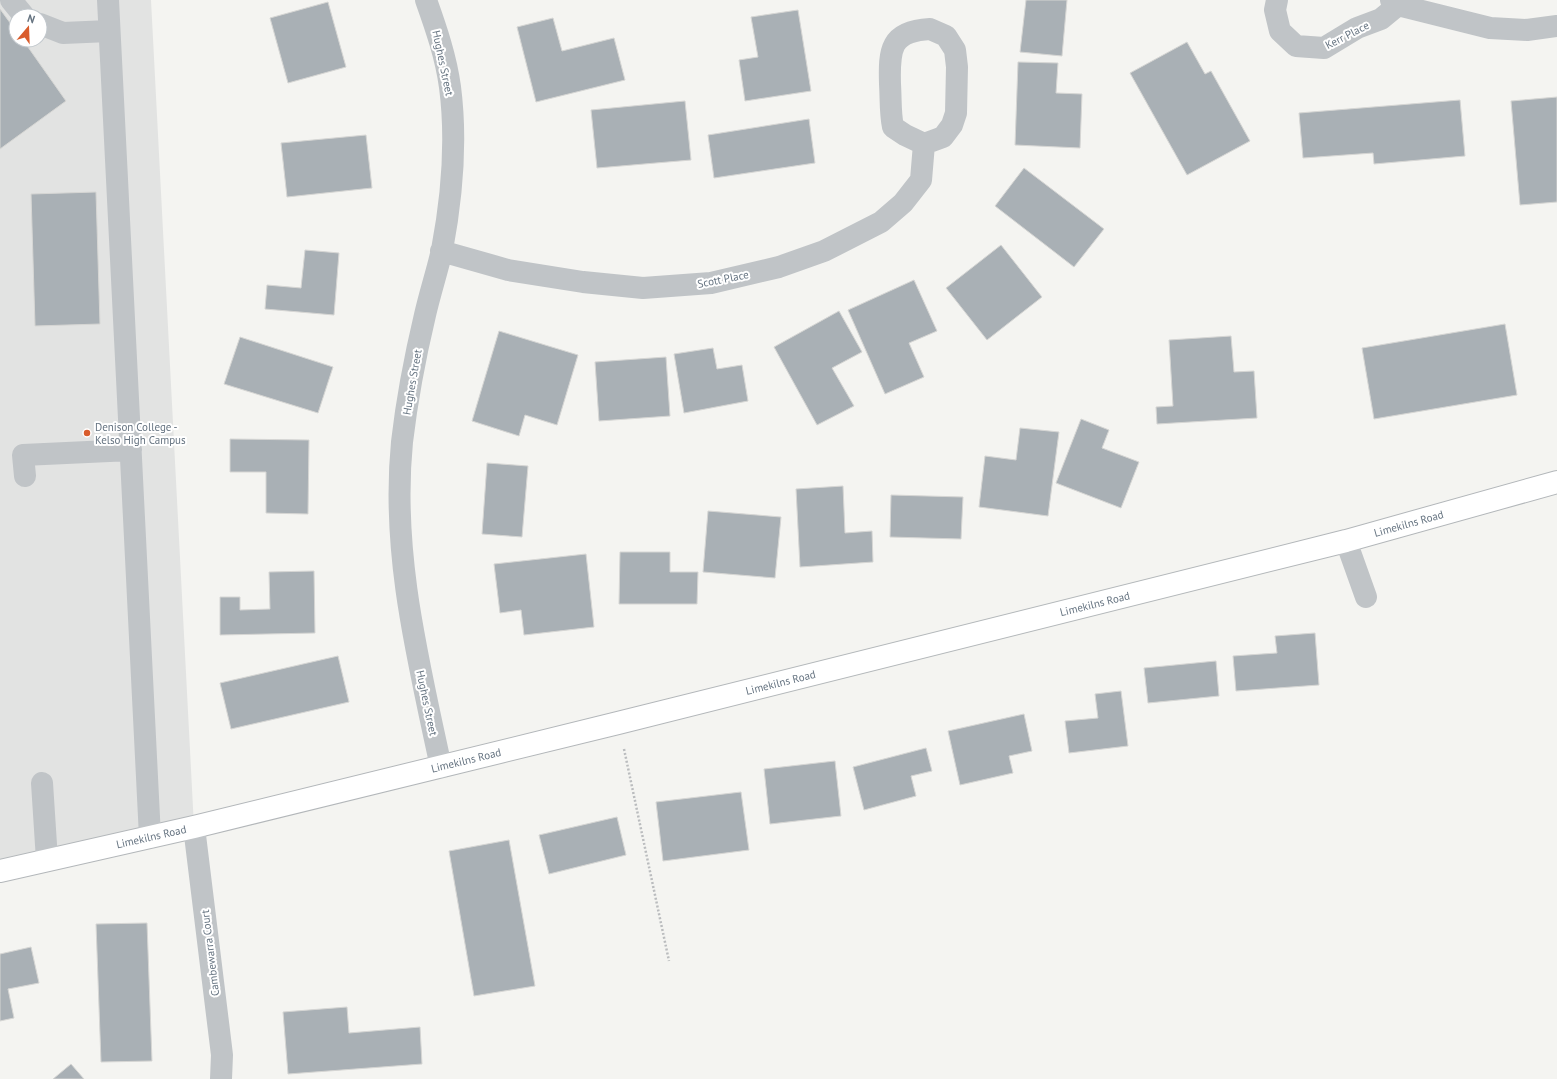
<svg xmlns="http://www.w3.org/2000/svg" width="1557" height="1079" font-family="'PT Sans',sans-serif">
  <rect width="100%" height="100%" fill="#f4f4f1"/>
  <!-- built -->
  <path fill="#e2e3e2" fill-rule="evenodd" d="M0,0H151L194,827L0,871ZM16,16H40V40H16Z"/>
  <!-- building -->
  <path fill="#a9b0b5" stroke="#d6d6d4" d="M1026,0H1067L1062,56L1020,52Z
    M328,2L346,67L288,83L270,18Z
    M0,9L16,31V40H23L66,101L0,149Z
    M798,10L811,91L745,101L739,60L758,57L751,17Z
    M553,18L562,51L614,38L625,80L536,102L517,27Z
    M1187,42L1205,74L1211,71L1250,141L1187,175L1130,73Z
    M1018,62L1058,63L1056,93L1082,94L1080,148L1015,145Z
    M1557,97V202L1520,205L1511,101Z
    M1460,100L1465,156L1374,164L1373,153L1303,158L1299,113Z
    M685,101L691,160L597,168L591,110Z
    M809,119L815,163L714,178L708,135Z
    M366,135L372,188L287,197L281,143Z
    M1024,168L1104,229L1074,267L995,206Z
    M96,192L100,324L35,326L31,194Z
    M1001,245L1042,297L987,340L946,288Z
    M305,250L339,253L334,315L265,309L267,285L301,288Z
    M914,280L937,331L909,343L924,377L885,394L848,310Z
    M839,311L862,352L832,368L854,406L817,425L774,347Z
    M1505,324L1517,395L1374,419L1362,348Z
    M499,331L578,355L557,425L525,415L519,436L472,421Z
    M1231,336L1234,372L1254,371L1257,418L1157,424L1156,407L1173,406L1169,340Z
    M240,337L333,367L318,413L224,384Z
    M713,348L717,369L742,365L748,401L684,413L674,354Z
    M666,357L670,416L599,421L595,362Z
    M1081,419L1109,430L1102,448L1139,462L1121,508L1056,483Z
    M1020,428L1059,432L1048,516L979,507L985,456L1016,460Z
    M230,439L309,440L308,514L266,513V472H230Z
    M487,463L528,466L522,537L482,534Z
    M843,486L845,533L872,531L873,562L800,567L796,489Z
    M891,495L963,497L961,539L890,537Z
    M708,511L781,517L775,578L703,572Z
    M620,552H670V572H698L697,604H619Z
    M586,554L594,627L524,635L521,610L500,613L494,564Z
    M314,571L315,633L220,635V597H240V610L270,609L269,572Z
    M1315,633L1319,685L1236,691L1233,656L1277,653L1275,636Z
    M338,656L349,702L231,729L220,683Z
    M1216,661L1219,696L1148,703L1144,668Z
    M1121,691L1128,746L1069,753L1065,721L1098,718L1095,694Z
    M1024,714L1032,751L1009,756L1013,773L960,785L948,731Z
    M926,748L932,771L911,776L916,796L864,810L853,767Z
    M835,761L841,816L770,824L764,769Z
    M741,792L749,850L663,861L656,802Z
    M617,817L626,855L549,874L539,835Z
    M509,840L535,986L474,996L449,851Z
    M147,923L152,1061L101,1062L96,924Z
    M31,947L39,983L8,989L14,1018L0,1021V954Z
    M347,1007L349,1033L420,1027L422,1064L288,1074L283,1012Z
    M71,1064L84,1079H53Z"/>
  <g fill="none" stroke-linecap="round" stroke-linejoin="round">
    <defs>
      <g id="major">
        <path id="s1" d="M0,871L194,827L618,723L1346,541L1557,482"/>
      </g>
    </defs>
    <!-- major casing -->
    <use href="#major" stroke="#b3b7ba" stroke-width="24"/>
    <!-- path -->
    <path stroke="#babcbe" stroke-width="2.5" stroke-dasharray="2 2" stroke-linecap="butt" d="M624,749L669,961"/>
    <!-- minor -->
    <path stroke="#c0c4c7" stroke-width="22" d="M11,0L24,16
      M108,0L150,837
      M426,0C436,28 446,57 450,87C457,141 452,197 442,250C437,272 430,293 425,315C415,357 407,399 402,442C391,553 418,659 441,767
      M1277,0L1275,10L1280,31L1296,46L1324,48L1357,28L1381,19L1398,5
      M1391,0L1398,5L1490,28L1527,30L1557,26
      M40,24L63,33L109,31
      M930,29L946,36L955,50L957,67L956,113L952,125L943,137L924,144L905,135L893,127C890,113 891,99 890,84C889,50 890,31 930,29Z
      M441,251L508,270L583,282L643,288L711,283L779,267L824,251L881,222L903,203L921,180L924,144
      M25,476L23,455L131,450
      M1346,541L1366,597
      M42,783L47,860
      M194,827L222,1055L221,1079"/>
    <!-- major -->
    <use href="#major" stroke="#fff" stroke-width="22"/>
  </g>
  <!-- markers -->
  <circle fill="#d95c2c" stroke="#fff" stroke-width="1.5" cx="87" cy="433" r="4"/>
  <g text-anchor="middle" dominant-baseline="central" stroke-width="4" stroke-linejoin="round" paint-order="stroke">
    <!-- street labels -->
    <g font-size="11" fill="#657380" stroke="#fff">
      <text transform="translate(1347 35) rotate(-27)">Kerr Place</text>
      <text transform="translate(443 63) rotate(78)">Hughes Street</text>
      <text transform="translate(723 279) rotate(-11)">Scott Place</text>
      <text transform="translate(412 382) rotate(-80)">Hughes Street</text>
      <text stroke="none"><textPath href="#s1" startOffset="1451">Limekilns Road</textPath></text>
      <text stroke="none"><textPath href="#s1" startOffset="1127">Limekilns Road</textPath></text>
      <text stroke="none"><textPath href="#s1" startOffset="803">Limekilns Road</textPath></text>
      <text transform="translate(427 703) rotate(78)">Hughes Street</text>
      <text stroke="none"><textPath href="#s1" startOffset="479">Limekilns Road</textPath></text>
      <text stroke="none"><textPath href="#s1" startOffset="155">Limekilns Road</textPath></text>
      <text transform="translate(210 953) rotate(-97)">Cambewarra Court</text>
    </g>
    <!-- poi labels -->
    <g font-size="11" fill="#657380" stroke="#fff" text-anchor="start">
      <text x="95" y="427">Denison College -<tspan x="95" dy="13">Kelso High Campus</tspan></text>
    </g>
  </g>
  <!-- north arrow -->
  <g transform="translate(28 28) rotate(19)"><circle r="19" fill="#ffffff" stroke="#c1c7cc"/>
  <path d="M0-3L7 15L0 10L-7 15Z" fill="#d95c2c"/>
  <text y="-6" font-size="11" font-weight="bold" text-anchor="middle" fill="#657380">N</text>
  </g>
</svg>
